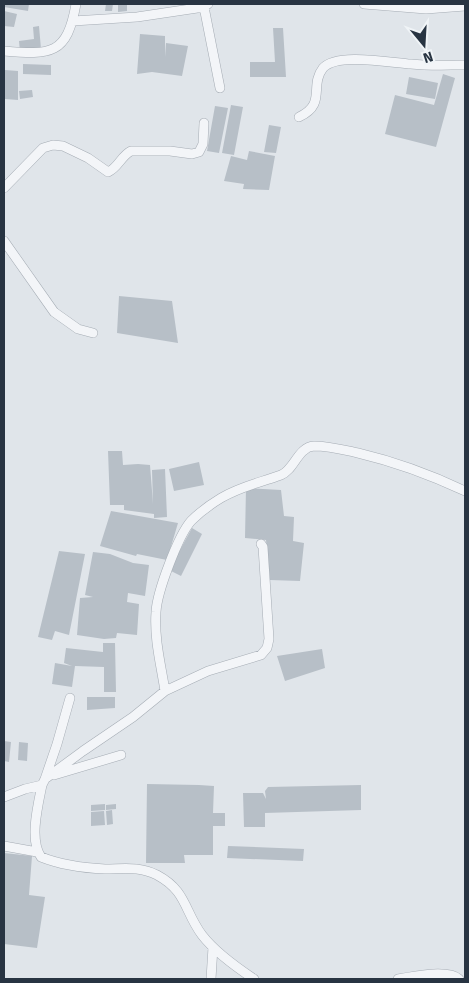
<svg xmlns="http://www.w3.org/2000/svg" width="469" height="983" font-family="'Fira Sans',sans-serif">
  <rect width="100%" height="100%" fill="#e0e5ea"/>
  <!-- building -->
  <path fill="#b7bfc7" d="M4,4H29L28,11L4,7Z
    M106,4H113L112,11H105Z
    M118,4H127V11L118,12Z
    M4,11L17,14L14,27L4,26Z
    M39,26L41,49L20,52L19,41L34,39L33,27Z
    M273,28H283L286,77H250V62H275Z
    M140,34L165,36V57L166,43L188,46L182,76L152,72L137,74Z
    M23,64L51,65V75L23,74Z
    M5,70L18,71V100L5,99Z
    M443,74L455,78L436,147L385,134L395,95L434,105Z
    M409,77L438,83L435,99L406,94Z
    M32,90L33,97L20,99L19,91Z
    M231,105L243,107L234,155L222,153Z
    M215,106L228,108L219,153L207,151Z
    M269,125L281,127L276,153L264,152Z
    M249,151L275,156L269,190L243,189L244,184L224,181L231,156L247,160Z
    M119,296L172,301L178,343L117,333Z
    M108,451H122L123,465L138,464L150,465L153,504L152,470L165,469L167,517L154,518V514L124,510V505H110Z
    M199,462L204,485L174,491L169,469Z
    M246,488L281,490L284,516L294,517L293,541L304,543L300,581L270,580L266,540L245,538Z
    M111,511L178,523L167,560L137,554L136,556L100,546Z
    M192,528L202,534L181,576L169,570Z
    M59,551L85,554L69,635L55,631L52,640L38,637Z
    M93,552L110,554L133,563L149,565L145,596L128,593L127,602L139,604L137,635L117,633L116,638L104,639L77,635L80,598L93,597L85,595Z
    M103,643H115L116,692H104V667L75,666L72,687L52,684L55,663L72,666L64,663L66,648L103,652Z
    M322,649L325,668L285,681L277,656Z
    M87,697H115V708L87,710Z
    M4,741L11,742L9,762L4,761Z
    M19,742L28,743L27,761L18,760Z
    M147,784L199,785L214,786L213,813H225V826H213V855H184L185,863H146Z
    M361,785V810L265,813V827H244L243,793H263L266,799L265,791L268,787Z
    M105,804V810L91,811V805Z
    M116,804V809L106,810V805Z
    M112,810L113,824L107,825L106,811Z
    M104,811L105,825L91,826V812Z
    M228,846L304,849L303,861L227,858Z
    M4,853L32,856L29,895L45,897L37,948L4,944Z"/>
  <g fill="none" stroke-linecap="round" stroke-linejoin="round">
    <defs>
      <path id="minor" d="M364,4L426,9L465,6
        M204,7L220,88
        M73,21L137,17L204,7L208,4
        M4,51C51,55 67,55 76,4
        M299,117C327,104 309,86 323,68C337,52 392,63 411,64C429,66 447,65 465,65
        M4,188L43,148L53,145L63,146L88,158L108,172C118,168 121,156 131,151H170L192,154L199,152L203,144L204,123
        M4,241L54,312L78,329L93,333
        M165,691C161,665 154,639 156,612C157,592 178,536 191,521C199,513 211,504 221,498C241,486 259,483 281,475C294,470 298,447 314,446C329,446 344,450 358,453C396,462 431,475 465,491
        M54,775L121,755
        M45,779L57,744L70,698
        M42,785C38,805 29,840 41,857C61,865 84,868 105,869C124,869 139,866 157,875C187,891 184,911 202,935C215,952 236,967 254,979
        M4,797L25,789L42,785L45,779L83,751L133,717L165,691L208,671L261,655L267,648L269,639L263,547L261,544
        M4,846L37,852
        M211,979L213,947
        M398,979C413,976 448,969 459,979"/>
    </defs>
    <!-- minor casing -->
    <use href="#minor" stroke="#a5acb4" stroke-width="10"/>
    <!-- minor -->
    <use href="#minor" stroke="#f3f5f8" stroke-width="9"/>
  </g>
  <!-- border -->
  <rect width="469" height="983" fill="none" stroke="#283442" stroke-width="10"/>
  <!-- north arrow -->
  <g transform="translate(424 45) rotate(162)" stroke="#f0f4f7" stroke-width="4" paint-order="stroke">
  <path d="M0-4L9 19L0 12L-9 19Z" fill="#283442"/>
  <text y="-8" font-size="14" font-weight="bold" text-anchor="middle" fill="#283442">N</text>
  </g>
</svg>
